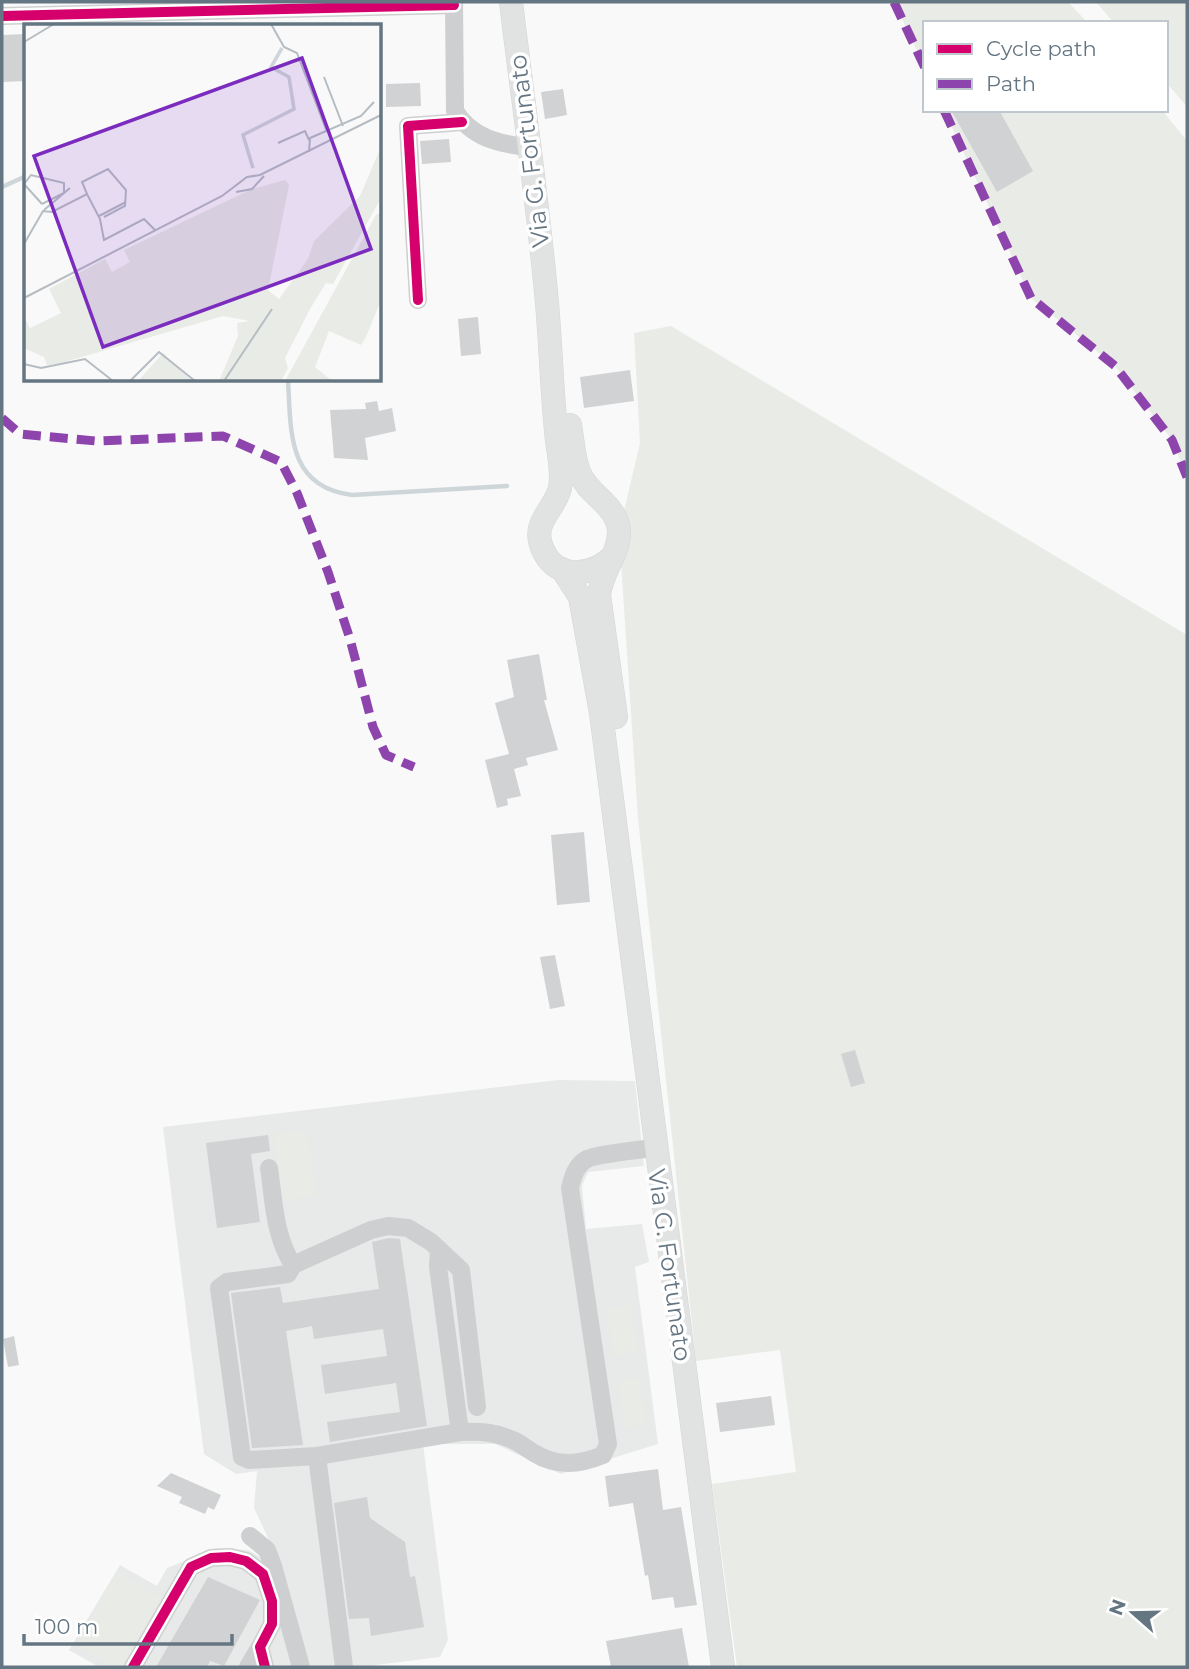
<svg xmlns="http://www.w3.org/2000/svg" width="1189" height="1669" font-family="Montserrat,sans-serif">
  <rect width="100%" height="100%" fill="#f9f9f9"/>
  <!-- built -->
  <path fill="#e8e9e9" d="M558,1080L635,1081L644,1166L588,1172L582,1186L586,1229L642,1224L649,1262L635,1267L658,1444L561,1474L495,1444H423L448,1640L440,1657L360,1667H308L276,1555L254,1508L257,1471L236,1474L204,1454L163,1127Z
    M216,1548L248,1550L268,1562L297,1667H99L69,1650L120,1565L157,1586L167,1568Z"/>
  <!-- green -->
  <path fill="#e8ebe6" d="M894,2H1068L1088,23H925V68Z
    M1096,2H1187V107L1166,82V23H1114Z
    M944,110H1162L1187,141V477L1172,440L1115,366L1031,298Z
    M671,326L1187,635V1667H737L712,1484L796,1472L780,1350L696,1361L638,818L619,532L640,443L634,333Z
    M306,1129L317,1195L284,1201L273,1135Z
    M630,1305L638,1352L614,1356L606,1309Z
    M639,1377L646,1424L625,1428L618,1381Z
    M117,1572L161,1598L121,1667H114L75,1645Z"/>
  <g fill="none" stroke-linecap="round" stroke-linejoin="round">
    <!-- stream -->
    <path stroke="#ced6d9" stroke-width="4.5" d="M2,187L24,177L26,173
      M288,380C291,432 287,487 352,495L507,486"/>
  </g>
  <!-- building -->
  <path fill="#d0d2d3" d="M26,34V81L2,82V35Z
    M420,83L421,106L386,107V84Z
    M563,89L567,115L545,119L541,92Z
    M951,110H999L1033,171L997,192Z
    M449,139L451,162L422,164L420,141Z
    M478,317L481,354L461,356L458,319Z
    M630,370L634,401L584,408L580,377Z
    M377,401L379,411L392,408L396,431L365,438L368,460L334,458L330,410L366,409L365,403Z
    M539,654L547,700H544L558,750L526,758L528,765L514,769L521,796L507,799L508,805L497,808L485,760L509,754L495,703L514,697L507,660Z
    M584,832L590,902L557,905L551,835Z
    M555,955L565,1006L550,1009L540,957Z
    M855,1050L865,1083L851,1087L841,1054Z
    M268,1135L270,1151L251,1154L260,1222L217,1228L206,1143Z
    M389,1238L400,1239L427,1426L330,1442L327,1422L400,1412L396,1383L325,1394L321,1365L387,1356L383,1329L314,1339L312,1326L286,1331L303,1445L252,1448L231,1293L280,1287L283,1303L379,1289L372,1242Z
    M14,1336L19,1365L8,1367L3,1339Z
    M771,1396L775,1425L720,1432L716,1403Z
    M658,1469L663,1510L681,1507L697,1605L675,1608L673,1597L652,1600L648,1575L645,1576L633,1503L609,1507L605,1476Z
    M171,1473L221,1495L214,1510L208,1507L205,1514L179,1503L182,1497L157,1486Z
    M367,1497L370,1518L405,1542L410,1577L415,1576L424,1627L371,1636L369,1618L349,1619L334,1503Z
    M208,1577L260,1600L224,1666L210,1661L207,1667H156Z
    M682,1628L689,1667H611L606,1641Z"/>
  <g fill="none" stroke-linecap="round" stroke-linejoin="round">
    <defs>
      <path id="major" d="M511,2C523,102 538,202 547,303C551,349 552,395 557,441C559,456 563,473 560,488C554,512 529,523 544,552C558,580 591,576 611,558
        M570,425C573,440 573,459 580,474C589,496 618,505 619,532C620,552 601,573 599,595L616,717
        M562,569L580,597L601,713L723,1667"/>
    </defs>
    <!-- major casing -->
    <use href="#major" stroke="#d5d6d7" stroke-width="24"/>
    <!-- minor -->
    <path stroke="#cecfd0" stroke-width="18" d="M454,2L455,111C472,138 499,144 528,147
      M2,16L454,5
      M418,300L408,126L462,122
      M269,1168C274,1202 274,1235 293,1265
      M439,1249L438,1267L460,1432
      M317,1456L249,1460L242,1457L219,1288L227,1282L288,1274L293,1265L371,1230L388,1226L408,1228L431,1242L461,1270L477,1407
      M250,1536L267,1550L273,1566L301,1667
      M133,1667L191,1567L211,1558L230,1557L246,1561L263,1574L272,1601V1624L260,1647L265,1667
      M248,1667L260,1647
      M344,1667L317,1456L460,1432C480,1431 496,1432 515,1441C521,1444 527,1449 534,1453C557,1467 579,1465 603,1455L608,1444L570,1188C573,1176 576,1165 587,1159C594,1155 643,1149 655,1148"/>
    <!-- major -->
    <use href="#major" stroke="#e1e2e2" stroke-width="23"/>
    <!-- quiet -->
    <path stroke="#8e44ad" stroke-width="9" stroke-dasharray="18 9" stroke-linecap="butt" d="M894,2L925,68
      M944,110L1031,298L1115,366L1172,440L1187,477
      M2,418L20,434L96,441L223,436L281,462L297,493L328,572L350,639L373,727L386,755L414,767"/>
    <defs>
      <path id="cycleway" d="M2,16L454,5
        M418,300L408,126L462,122
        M133,1667L191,1567L211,1558L230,1557L246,1561L263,1574L272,1601V1624L260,1647L265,1667"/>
    </defs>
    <!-- cycleway casing -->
    <use href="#cycleway" stroke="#fff" stroke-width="15"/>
    <!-- cycleway -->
    <use href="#cycleway" stroke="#d6006c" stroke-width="10"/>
  </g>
  <g text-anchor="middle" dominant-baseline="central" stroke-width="7" stroke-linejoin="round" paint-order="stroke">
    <!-- street labels -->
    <g font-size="24" fill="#657683" stroke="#fff">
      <text transform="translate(529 151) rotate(-97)">Via G. Fortunato</text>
      <text transform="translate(670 1265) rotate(82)">Via G. Fortunato</text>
    </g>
  </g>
  <!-- overview -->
  <g transform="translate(24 24)">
    <rect width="357" height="357" fill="#f9f9f9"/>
    <path d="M357,123V174L309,260L302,259L286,285L261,334L264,344L257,357H195L214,312L213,299L226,297L199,292L37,339L23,341L20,333L0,324V293L6,304L37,289L25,265L81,235L88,248L106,238L100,226L228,165L261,156L265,161L244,266L255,275L284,235L290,217L336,172ZM357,189V276L342,313L337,321L305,307L291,343L307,356L261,357L352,191ZM139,329L168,357H114Z" fill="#e8ebe6"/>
    <path fill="none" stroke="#ced6d9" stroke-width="3.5" d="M229,144L219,111L270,85L265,53L247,43L258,24"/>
    <path fill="none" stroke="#b5bdc3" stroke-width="2" d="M247,0L260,23L273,29L303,108M0,18L30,0M300,53L319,102M254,119L281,107L285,116M285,128L286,114L337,92L350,78M0,160L7,151L40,159V169L18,180M0,160L18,180M212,168L228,165L240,152M63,170L58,158L84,145L102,166L101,182L80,193M20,186L46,164M75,192L102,178M0,220L19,187L28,188L63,170L76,195L80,216L120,195L132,207M0,274L198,172L223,153L236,151L357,91M0,340L17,344L61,335L89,357M106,357L135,328L171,357M200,357L248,285"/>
    <path fill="#7b2cbf" fill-opacity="0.15" stroke="#7b2cbf" stroke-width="3.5" d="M278,34L347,225L79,323L10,132Z"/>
    <rect width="357" height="357" fill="none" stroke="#657683" stroke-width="3.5"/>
  </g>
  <!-- border -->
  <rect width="1189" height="1669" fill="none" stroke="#657683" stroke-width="7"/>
  <!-- legend -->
  <rect x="923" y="21" width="245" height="91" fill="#ffffff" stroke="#c1c8cd" stroke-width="2"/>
  <rect x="937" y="44" width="35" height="10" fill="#d6006c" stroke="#c1c8cd" stroke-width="2"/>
  <text x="986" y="56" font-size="21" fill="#657683">Cycle path</text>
  <rect x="937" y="79" width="35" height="10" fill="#8e44ad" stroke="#c1c8cd" stroke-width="2"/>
  <text x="986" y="91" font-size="21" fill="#657683">Path</text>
  <!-- north arrow -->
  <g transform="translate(1133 1613) rotate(290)" stroke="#ffffff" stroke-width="5" paint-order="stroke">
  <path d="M0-5L12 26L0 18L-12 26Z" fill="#657683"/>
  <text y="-10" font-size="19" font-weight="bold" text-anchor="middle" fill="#657683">N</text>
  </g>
  <!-- scale -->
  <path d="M24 1634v10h208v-10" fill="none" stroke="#657683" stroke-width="3.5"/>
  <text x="35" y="1634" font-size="21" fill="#657683" stroke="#ffffff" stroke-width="5" paint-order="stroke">100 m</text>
</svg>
